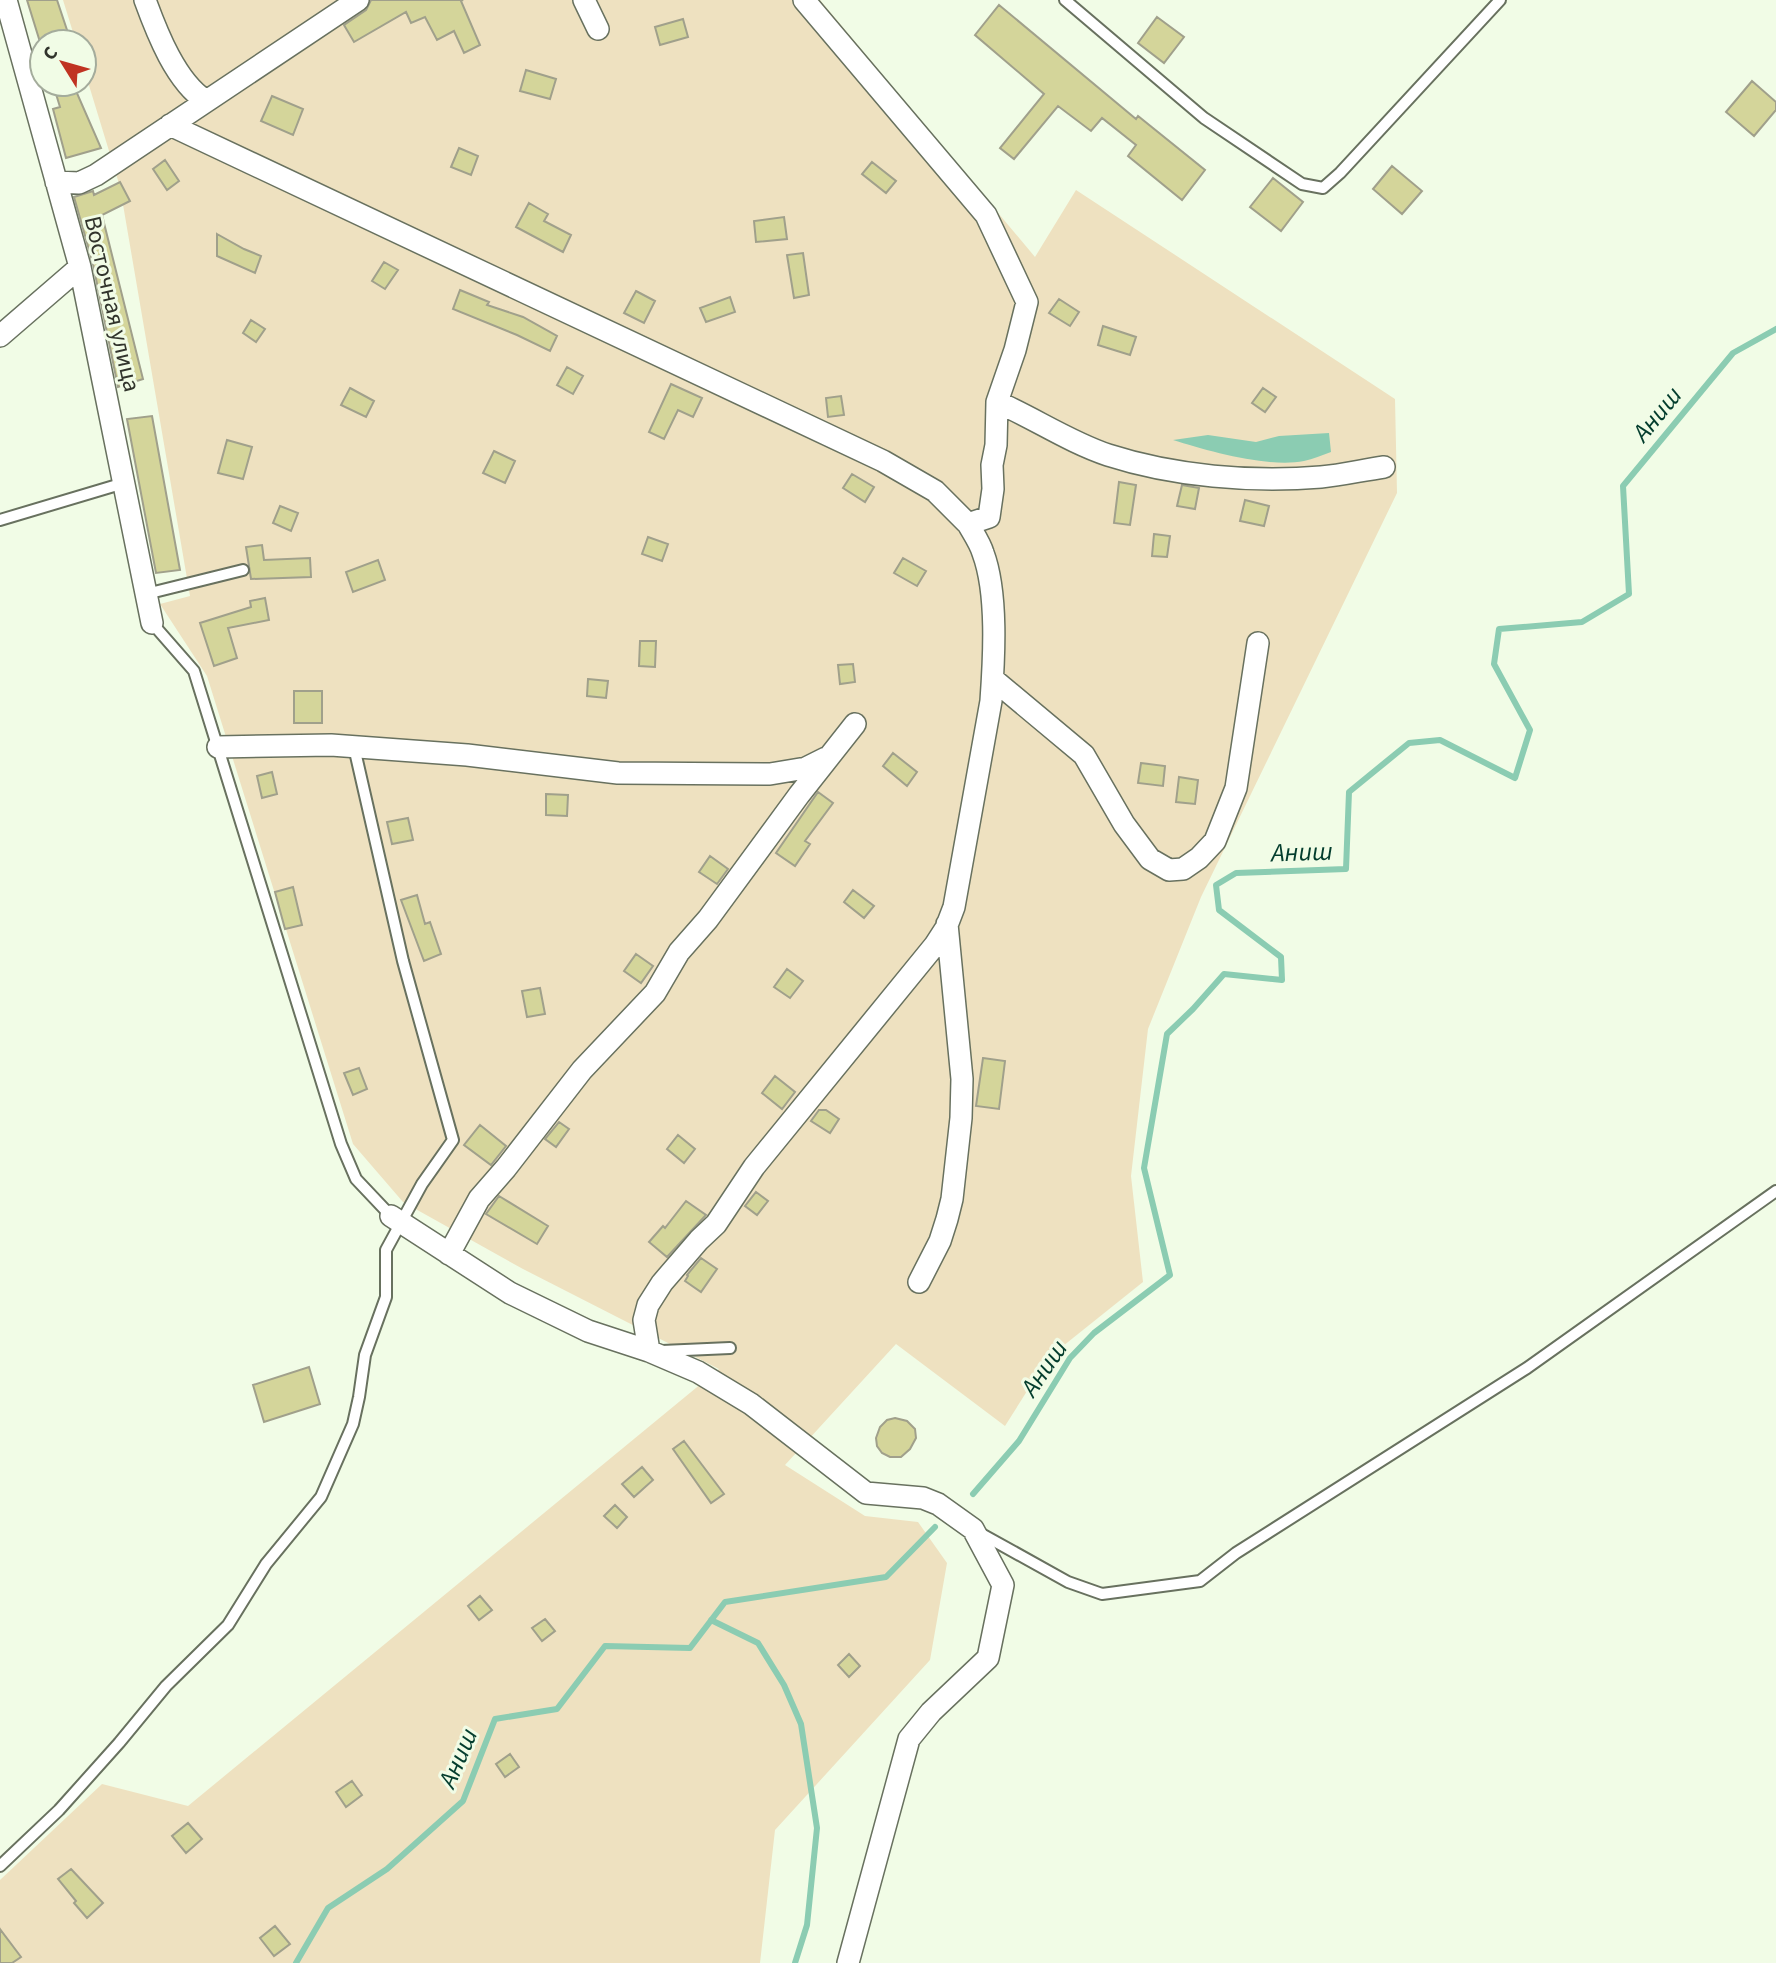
<svg xmlns="http://www.w3.org/2000/svg" width="1776" height="1963" font-family="'Source Sans 3',sans-serif">
  <rect width="100%" height="100%" fill="#f1fce6"/>
  <!-- garden -->
  <path fill="#eee1c0" d="M63,0H820L1035,257L1076,190L1395,399L1397,493L1201,897L1148,1029L1131,1176L1143,1282L1048,1358L1005,1426L896,1344L785,1465L865,1516L918,1522L947,1563L930,1660L775,1830L760,1963H0V1880L102,1784L188,1806L719,1369L523,1269L403,1202L353,1144L207,676L160,604L190,596L120,187L84,69V42H76Z"/>
  <!-- water -->
  <path fill="#8bccb2" d="M1329,433L1331,452C1322,455 1313,459 1304,461C1268,468 1208,451 1173,440L1208,435L1256,442L1279,436Z"/>
  <g fill="none" stroke-linecap="round" stroke-linejoin="round">
    <!-- stream -->
    <path stroke="#8bccb2" stroke-width="6" d="M973,1494L1019,1441L1070,1358L1094,1333L1170,1275L1144,1168L1167,1034L1193,1009L1224,974L1282,980L1281,957L1219,910L1216,885L1236,873L1346,869L1349,792L1409,743L1440,740L1515,778L1530,730L1494,664L1499,629L1582,622L1629,594L1623,486L1733,353L1776,329
      M711,1620L758,1643L784,1685L801,1724L817,1828L807,1925L795,1963
      M296,1963L328,1908L387,1869L463,1801L495,1719L557,1709L605,1646L690,1648L725,1602L886,1577L935,1527"/>
  </g>
  <!-- building -->
  <path fill="#d4d59a" stroke="#a0a08b" stroke-width="2" d="M27,0H57L71,42H40Z
    M371,0H463L461,1L480,45L464,53L454,31L437,40L425,17L411,23L406,12L354,42L344,25L366,10Z
    M999,5L1136,119L1138,116L1205,170L1182,200L1128,156L1136,145L1102,118L1091,131L1058,106L1014,159L1000,148L1044,94L975,35Z
    M1157,17L1184,37L1164,63L1138,43Z
    M683,19L688,37L660,45L655,27Z
    M526,70L556,79L550,99L520,91Z
    M1752,81L1776,102V110L1754,136L1726,112Z
    M53,84H73L101,148L66,158L53,109L60,107Z
    M272,96L303,109L293,135L261,121Z
    M459,148L478,156L471,175L451,167Z
    M165,160L179,181L167,190L153,169Z
    M872,162L896,181L886,193L862,174Z
    M1392,166L1422,191L1402,214L1373,189Z
    M1273,178L1303,202L1281,231L1250,207Z
    M120,182L130,201L102,215L143,379L118,387L93,264L74,197L93,191L94,195Z
    M529,203L548,214L544,221L571,235L563,252L516,227Z
    M784,217L787,239L756,242L754,221Z
    M217,234L244,249L261,256L255,273L217,256Z
    M803,253L809,295L794,298L787,255Z
    M384,262L398,270L385,289L372,281Z
    M460,290L489,302L487,305L523,317L557,336L550,351L517,335L453,309Z
    M636,291L655,301L644,323L624,313Z
    M730,297L735,312L706,322L700,308Z
    M1059,299L1079,312L1070,326L1049,313Z
    M251,320L265,329L256,342L243,333Z
    M1103,326L1136,337L1130,355L1098,345Z
    M567,367L583,376L573,394L557,385Z
    M671,384L702,398L693,417L678,410L664,439L649,432Z
    M350,388L374,401L366,417L341,405Z
    M1263,388L1276,397L1265,412L1252,403Z
    M841,396L844,415L828,417L826,398Z
    M152,416L180,570L156,573L127,419Z
    M227,440L252,447L243,479L218,473Z
    M494,451L515,461L505,483L483,473Z
    M852,474L874,487L865,502L843,488Z
    M1119,482L1136,485L1130,525L1114,523Z
    M1182,485L1199,488L1195,509L1177,506Z
    M1245,500L1269,506L1264,526L1240,521Z
    M280,506L298,513L291,531L273,523Z
    M1154,534L1170,536L1167,557L1152,556Z
    M648,537L668,544L662,561L642,554Z
    M262,545L264,560L310,558L311,577L251,579L246,547Z
    M903,558L926,571L917,586L894,573Z
    M378,560L385,580L353,592L346,572Z
    M265,598L269,620L228,628L237,658L214,666L200,623L251,607L250,601Z
    M640,641H656L655,667L639,666Z
    M853,664L855,682L840,684L838,665Z
    M588,679L608,681L606,698L587,696Z
    M294,691H322V723H294Z
    M893,753L917,772L907,786L883,766Z
    M1141,763L1165,766L1163,786L1138,783Z
    M272,772L277,794L262,798L257,776Z
    M1179,777L1198,780L1195,804L1176,802Z
    M818,792L833,803L805,841L810,844L795,866L776,853Z
    M546,794L568,795L567,816L546,815Z
    M408,818L413,840L392,844L387,822Z
    M710,856L728,869L717,884L699,872Z
    M293,887L302,925L285,929L275,892Z
    M853,890L874,906L864,918L844,902Z
    M417,895L425,924L430,922L441,954L424,961L401,900Z
    M636,954L653,966L641,983L624,971Z
    M787,969L803,981L790,998L774,987Z
    M540,988L545,1014L527,1017L522,991Z
    M983,1058L1005,1061L999,1109L976,1106Z
    M359,1068L367,1089L353,1095L344,1073Z
    M775,1076L795,1092L782,1109L762,1093Z
    M819,1110H826L839,1119L830,1133L811,1121Z
    M559,1122L569,1129L556,1147L545,1139Z
    M480,1125L506,1146L491,1165L464,1145Z
    M678,1135L695,1149L684,1163L667,1149Z
    M756,1192L768,1201L757,1215L745,1206Z
    M499,1196L548,1226L537,1244L486,1214Z
    M686,1201L706,1215L667,1257L649,1242L663,1226L665,1228Z
    M701,1258L717,1269L701,1292L685,1281L688,1276L687,1275Z
    M309,1367L320,1404L264,1422L253,1385Z
    M895,1418L907,1421L915,1429L916,1438L910,1449L901,1457H890L882,1453L877,1446L876,1438L880,1427L887,1420Z
    M684,1441L724,1494L711,1503L673,1449Z
    M642,1467L653,1480L634,1497L622,1484Z
    M615,1505L627,1517L617,1528L604,1516Z
    M480,1596L492,1610L479,1620L468,1606Z
    M545,1619L555,1631L542,1641L532,1628Z
    M849,1654L860,1666L849,1677L838,1665Z
    M510,1754L519,1767L505,1777L496,1764Z
    M352,1781L362,1795L346,1807L336,1792Z
    M188,1823L202,1839L186,1853L172,1836Z
    M71,1869L103,1903L87,1918L74,1903L76,1901L58,1879Z
    M275,1926L290,1944L274,1956L260,1938Z
    M0,1929L21,1957L12,1963H0Z"/>
  <g fill="none" stroke-linecap="round" stroke-linejoin="round">
    <defs>
      <path id="service" d="M1065,0L1204,118L1302,184L1323,188L1340,173L1500,0
        M0,520L124,483
        M146,594L243,570
        M152,623L194,671L341,1144L356,1179L391,1216
        M662,1351L730,1348
        M978,1532L1068,1582L1102,1594L1200,1581L1236,1553L1527,1368L1776,1191
        M0,1866L59,1810L119,1743L166,1686L228,1625L266,1564L321,1497L353,1424L359,1397L365,1355L386,1297V1250L422,1184L453,1140L403,961L354,747"/>
      <path id="minor" d="M6,0L80,267L152,623
        M145,0C157,33 176,82 206,101
        M584,0L598,29
        M804,0L986,215L1027,302L1015,350L997,402
        M170,125L883,461L935,491L968,524L989,517L993,489L992,465L996,445L997,402C1034,418 1069,442 1108,455C1173,476 1253,483 1321,477C1342,475 1363,470 1384,467
        M56,182L79,183L96,175L358,0
        M0,336L80,267
        M993,679L1084,755L1124,824L1150,859L1169,870L1183,869L1199,858L1215,841L1236,788L1258,643
        M218,747L331,745L467,755L618,773L770,774L806,768L826,758
        M391,1216L510,1293L588,1331L649,1351L698,1372L751,1404L866,1493L923,1498L938,1504L973,1529L1003,1585L988,1658L931,1712L909,1739L848,1963
        M449,1254L479,1199L506,1168L582,1070L655,993L679,952L708,919L799,795L855,724
        M919,1282L940,1241L947,1219L952,1199L961,1118L962,1079L947,924
        M649,1351L644,1320L648,1305L662,1283L699,1240L716,1224L754,1167L935,945L946,928L954,907L991,701C994,659 998,593 983,553C980,543 973,533 968,524"/>
    </defs>
    <!-- service casing -->
    <use href="#service" stroke="#68715f" stroke-width="14"/>
    <!-- minor casing -->
    <use href="#minor" stroke="#68715f" stroke-width="24"/>
    <!-- service -->
    <use href="#service" stroke="#fff" stroke-width="10"/>
    <!-- minor -->
    <use href="#minor" stroke="#fff" stroke-width="21"/>
  </g>
  <g text-anchor="middle" dominant-baseline="central" stroke-width="6" stroke-linejoin="round" paint-order="stroke">
    <!-- street labels -->
    <g font-size="24" fill="#31342c" stroke="#f1fce6">
      <text transform="translate(112 304) rotate(77)">Восточная улица</text>
    </g>
    <!-- water labels -->
    <g font-size="26" font-style="italic" fill="#033d2d" stroke="#f1fce6">
      <text transform="translate(1657 414) rotate(-51)">Аниш</text>
      <text transform="translate(1302 852) rotate(-2)">Аниш</text>
      <text transform="translate(1044 1368) rotate(-56)">Аниш</text>
      <text transform="translate(458 1758) rotate(-67)">Аниш</text>
    </g>
  </g>
  <!-- north arrow -->
  <g transform="translate(63 63) rotate(307)"><circle r="33" fill="#f1fce6" stroke="#a4ac9c" stroke-width="2"/>
  <path d="M0-5L12 26L0 18L-12 26Z" fill="#c03322"/>
  <text y="-10" font-size="19" font-weight="bold" text-anchor="middle" fill="#31342c">С</text>
  </g>
</svg>
